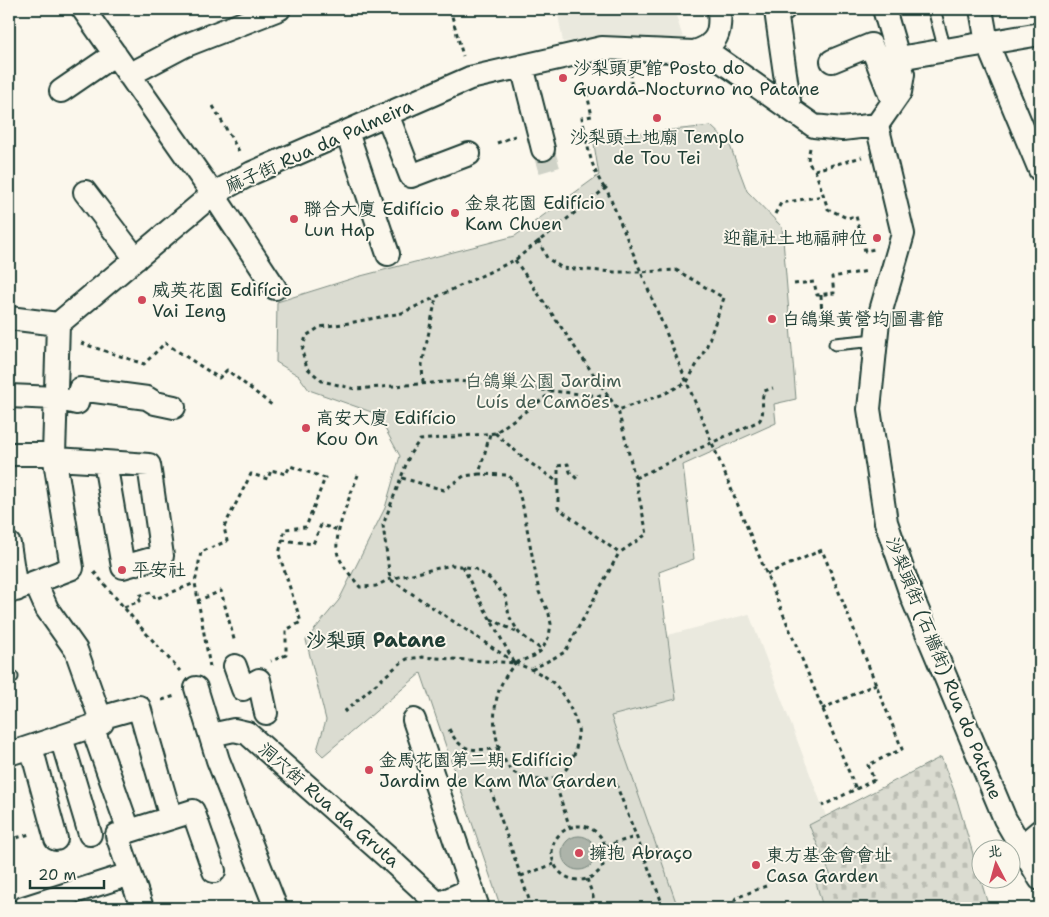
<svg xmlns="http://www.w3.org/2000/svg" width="1049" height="917" font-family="'Shantell Sans','LXGW WenKai TC',sans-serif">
  <defs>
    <pattern id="cemetery-stones" width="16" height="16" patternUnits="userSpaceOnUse" patternTransform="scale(1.25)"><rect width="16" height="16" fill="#dbdcd1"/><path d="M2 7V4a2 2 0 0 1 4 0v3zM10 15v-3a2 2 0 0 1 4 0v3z" fill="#bcbeb4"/></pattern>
  </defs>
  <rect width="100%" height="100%" fill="#fbf7ec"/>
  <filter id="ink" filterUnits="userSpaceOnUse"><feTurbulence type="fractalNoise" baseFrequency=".02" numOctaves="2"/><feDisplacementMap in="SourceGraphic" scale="10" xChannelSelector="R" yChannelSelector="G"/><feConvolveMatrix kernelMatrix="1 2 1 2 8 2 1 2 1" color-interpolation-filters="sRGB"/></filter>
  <g filter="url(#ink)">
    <!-- built -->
    <path fill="#eae9de" d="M557,9H674L683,38L591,39L563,42Z
      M749,614L826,816L809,825L831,877L816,882L823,908H678L611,716L676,699L668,635Z"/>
    <!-- cemetery -->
    <path fill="url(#cemetery-stones)" stroke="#7d8c82" d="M941,757L955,793L989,908H823L816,882L831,876L809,825Z"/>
    <!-- green -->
    <path fill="#dbdcd1" stroke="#7d8c82" d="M711,126L729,143L747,191L782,227L796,399L774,404L776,423L683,465L694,559L659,572L676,699L611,716L678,908H501L421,673L323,756L317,750L326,720L306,640L339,600L385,508L400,456L377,414L309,390L299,376L276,362L277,302L357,277L515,236L599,175L593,138Z"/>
    <!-- water -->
    <path fill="#adb4aa" stroke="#74847b" d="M562 853a17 17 0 1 1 34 0a17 17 0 1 1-34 0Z"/>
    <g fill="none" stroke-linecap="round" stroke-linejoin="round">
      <!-- street-tunnel -->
      <path stroke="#cfd2c7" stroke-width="22" stroke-dasharray="22 11" stroke-linecap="butt" d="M543,149L552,179"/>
      <defs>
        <path id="lane" d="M934,9L945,50
          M835,344L875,340
          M9,678L12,677"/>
        <path id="street" d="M83,9L213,194L275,288
          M784,9L776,11L790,108
          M981,9L987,43L1040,170
          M704,49L814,126L842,129L877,125L900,92L903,74L884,9
          M899,58L1040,34
          M832,61L871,45L893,102
          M522,66L543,149
          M129,75L184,46L279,9
          M61,91L115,54
          M387,114L411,176L469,154
          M877,125L903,234L878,321L869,409L886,522L912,597L1005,819L1040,879
          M347,132L388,254
          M85,192L136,259
          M9,318L58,324
          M9,396L56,398L77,403L80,389L147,398L155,403L174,407
          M9,454H54
          M55,459L105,462L123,567L162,556L149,465L105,462
          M9,544L16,590
          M9,592L72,568L54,454L58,324L213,194L252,173L470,78L602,48L694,52C718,45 721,32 719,9
          M235,666L243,689L259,680L266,713
          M196,688L218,760L276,908
          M100,718L139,707L171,818
          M414,720L478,908
          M92,726L129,831
          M211,735L234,730L247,733L395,864L438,904L472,889
          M61,737L90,834
          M31,747L56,839
          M9,754L102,723L76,650L47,609L35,582
          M1021,847L1040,831
          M24,908L130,874
          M142,908L117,835L193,811L214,871"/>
      </defs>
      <!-- lane casing -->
      <use href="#lane" stroke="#1f3d34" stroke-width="15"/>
      <!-- street casing -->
      <use href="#street" stroke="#1f3d34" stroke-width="26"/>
      <!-- path -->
      <path stroke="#1f3d34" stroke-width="3" stroke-dasharray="4 4" stroke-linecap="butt" d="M450,9L463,56
        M585,85L592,116L582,118C588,145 589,165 605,189
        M631,85V72
        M213,106L240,153
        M497,143L515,136
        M810,148C808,158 806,163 815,170L862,157
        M815,170L828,209L847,218L856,216L865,251L875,249
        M775,214L781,203L823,196
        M538,240L547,258L562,268L614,272H641L676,270L724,298L706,348L687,382L664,394L618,410
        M515,260L618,410L635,478L647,534L619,553
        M794,284L814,282L817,295L834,293L832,277L868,271
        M821,295L822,321H835
        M81,343L144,364L165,343L219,378L227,370L273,406
        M423,383L422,365L436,298
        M609,397L458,381L355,389L322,381L307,368L302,351L306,336L320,327L343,324L402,313L515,260L606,188L856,789
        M495,433L526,460L558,482V508L619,553L565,652L531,670
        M358,475C351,494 332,536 338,555C343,567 352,577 360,587L376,586L390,579L452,565L474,568L489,578L506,597L509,616L519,633L542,650
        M402,478L444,490L464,476L479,474
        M635,478L759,421C766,413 760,403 764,391L773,388
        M558,482V466L568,464L570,472L577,479L578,475
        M282,540L313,544L321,525L338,530
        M463,566L473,588L514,662
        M94,572L137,623L180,671
        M767,574L822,550L902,749L868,765L874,780L822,806
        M197,601L221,591L235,643
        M124,607L140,601L138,596L152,592L155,599L195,583
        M491,619L518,633
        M514,662L390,579L383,525L410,454L420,440L495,433L547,396L549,391
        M515,663C530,669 546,674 557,687C566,698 574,714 578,728C579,733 577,738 577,743C573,768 557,786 530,778C509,773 508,769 500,749C492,730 493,704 501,685C504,678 510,670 515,663Z
        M210,667L195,583L201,552L227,541L224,527L251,474L268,479L271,470L286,474L290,466L325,478L306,527L285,529L279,554L301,622L286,630V655L271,661
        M162,700L175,696
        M822,709L876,684
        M344,712L398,665L407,659L422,657L515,663L534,656L542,650L549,636L551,624L549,614L539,592L523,507L516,483L508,475L479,474L490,434
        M449,729C462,755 474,749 500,749
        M554,779L570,828
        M488,782L532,908
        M616,784L664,908
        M552 853a27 27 0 1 1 54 0a27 27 0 1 1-54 0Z
        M9,840L30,834
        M605,846L635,837
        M521,876L554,864
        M587,879L597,908
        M730,908L736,898L766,886"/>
      <!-- lane -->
      <use href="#lane" stroke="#fbf7ec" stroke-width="11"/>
      <!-- street -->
      <use href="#street" stroke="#fbf7ec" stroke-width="22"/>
    </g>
  </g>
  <!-- markers -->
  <g fill="#d1495b" stroke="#fbf7ec" stroke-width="2">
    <circle cx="563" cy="78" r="5"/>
    <circle cx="657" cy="118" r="5"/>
    <circle cx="455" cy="213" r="5"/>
    <circle cx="294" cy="219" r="5"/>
    <circle cx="877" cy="238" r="5"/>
    <circle cx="142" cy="300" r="5"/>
    <circle cx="772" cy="319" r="5"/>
    <circle cx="306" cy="428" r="5"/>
    <circle cx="122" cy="570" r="5"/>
    <circle cx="369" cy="770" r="5"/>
    <circle cx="579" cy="853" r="5"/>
    <circle cx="756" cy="865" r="5"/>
  </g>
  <g text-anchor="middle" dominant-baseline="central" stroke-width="4" stroke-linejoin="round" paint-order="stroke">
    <!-- poi labels -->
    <g font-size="18" fill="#1f3d34" stroke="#fbf7ec" text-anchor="start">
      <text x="573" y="68">沙梨頭更館 Posto do<tspan x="573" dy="21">Guarda-Nocturno no Patane</tspan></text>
      <text x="657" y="137" text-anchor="middle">沙梨頭土地廟 Templo<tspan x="657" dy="21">de Tou Tei</tspan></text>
      <text x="465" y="203">金泉花園 Edifício<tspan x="465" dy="21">Kam Chuen</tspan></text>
      <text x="304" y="209">聯合大廈 Edifício<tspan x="304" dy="21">Lun Hap</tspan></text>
      <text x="867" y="238" text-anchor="end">迎龍社土地福神位</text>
      <text x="152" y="290">威英花園 Edifício<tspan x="152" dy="21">Vai Ieng</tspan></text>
      <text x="782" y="319">白鴿巢黃營均圖書館</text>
      <text x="316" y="418">高安大廈 Edifício<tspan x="316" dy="21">Kou On</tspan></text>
      <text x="132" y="570">平安社</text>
      <text x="379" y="760">金馬花園第二期 Edifício<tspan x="379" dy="21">Jardim de Kam Ma Garden</tspan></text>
      <text x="589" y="853">擁抱 Abraço</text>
      <text x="766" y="855">東方基金會會址<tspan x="766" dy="21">Casa Garden</tspan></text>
    </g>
    <!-- street labels -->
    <g font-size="18" fill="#1f3d34" stroke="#fbf7ec">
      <text transform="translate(319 146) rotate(-24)">麻子街 Rua da Palmeira</text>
      <text transform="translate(944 668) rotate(68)">沙梨頭街 (石牆街) Rua do Patane</text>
      <text transform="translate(329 805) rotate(41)">洞穴街 Rua da Gruta</text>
    </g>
    <!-- park labels -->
    <g font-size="18" fill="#455d53" stroke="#fbf7ec">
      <text x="543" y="381">白鴿巢公園 Jardim<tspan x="543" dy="21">Luís de Camões</tspan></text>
    </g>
    <!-- quarter labels -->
    <g font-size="20" font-weight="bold" fill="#1f3d34" stroke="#fbf7ec">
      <text x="376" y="640">沙梨頭 Patane</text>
    </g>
  </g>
  <!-- margin -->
  <rect width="1049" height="917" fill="none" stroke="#fbf7ec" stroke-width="30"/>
  <rect x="15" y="15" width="1019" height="887" fill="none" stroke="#1f3d34" stroke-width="2" filter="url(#ink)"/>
  <!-- north arrow -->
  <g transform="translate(996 864) rotate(354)"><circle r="24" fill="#fbf7ec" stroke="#a3ada2"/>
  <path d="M0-4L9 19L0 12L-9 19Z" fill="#d1495b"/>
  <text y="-8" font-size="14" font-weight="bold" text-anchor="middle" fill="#1f3d34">北</text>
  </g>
  <!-- scale -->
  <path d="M30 880v8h74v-8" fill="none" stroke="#1f3d34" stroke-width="2.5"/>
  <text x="38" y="880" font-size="15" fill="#1f3d34" stroke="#fbf7ec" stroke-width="4" paint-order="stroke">20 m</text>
</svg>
